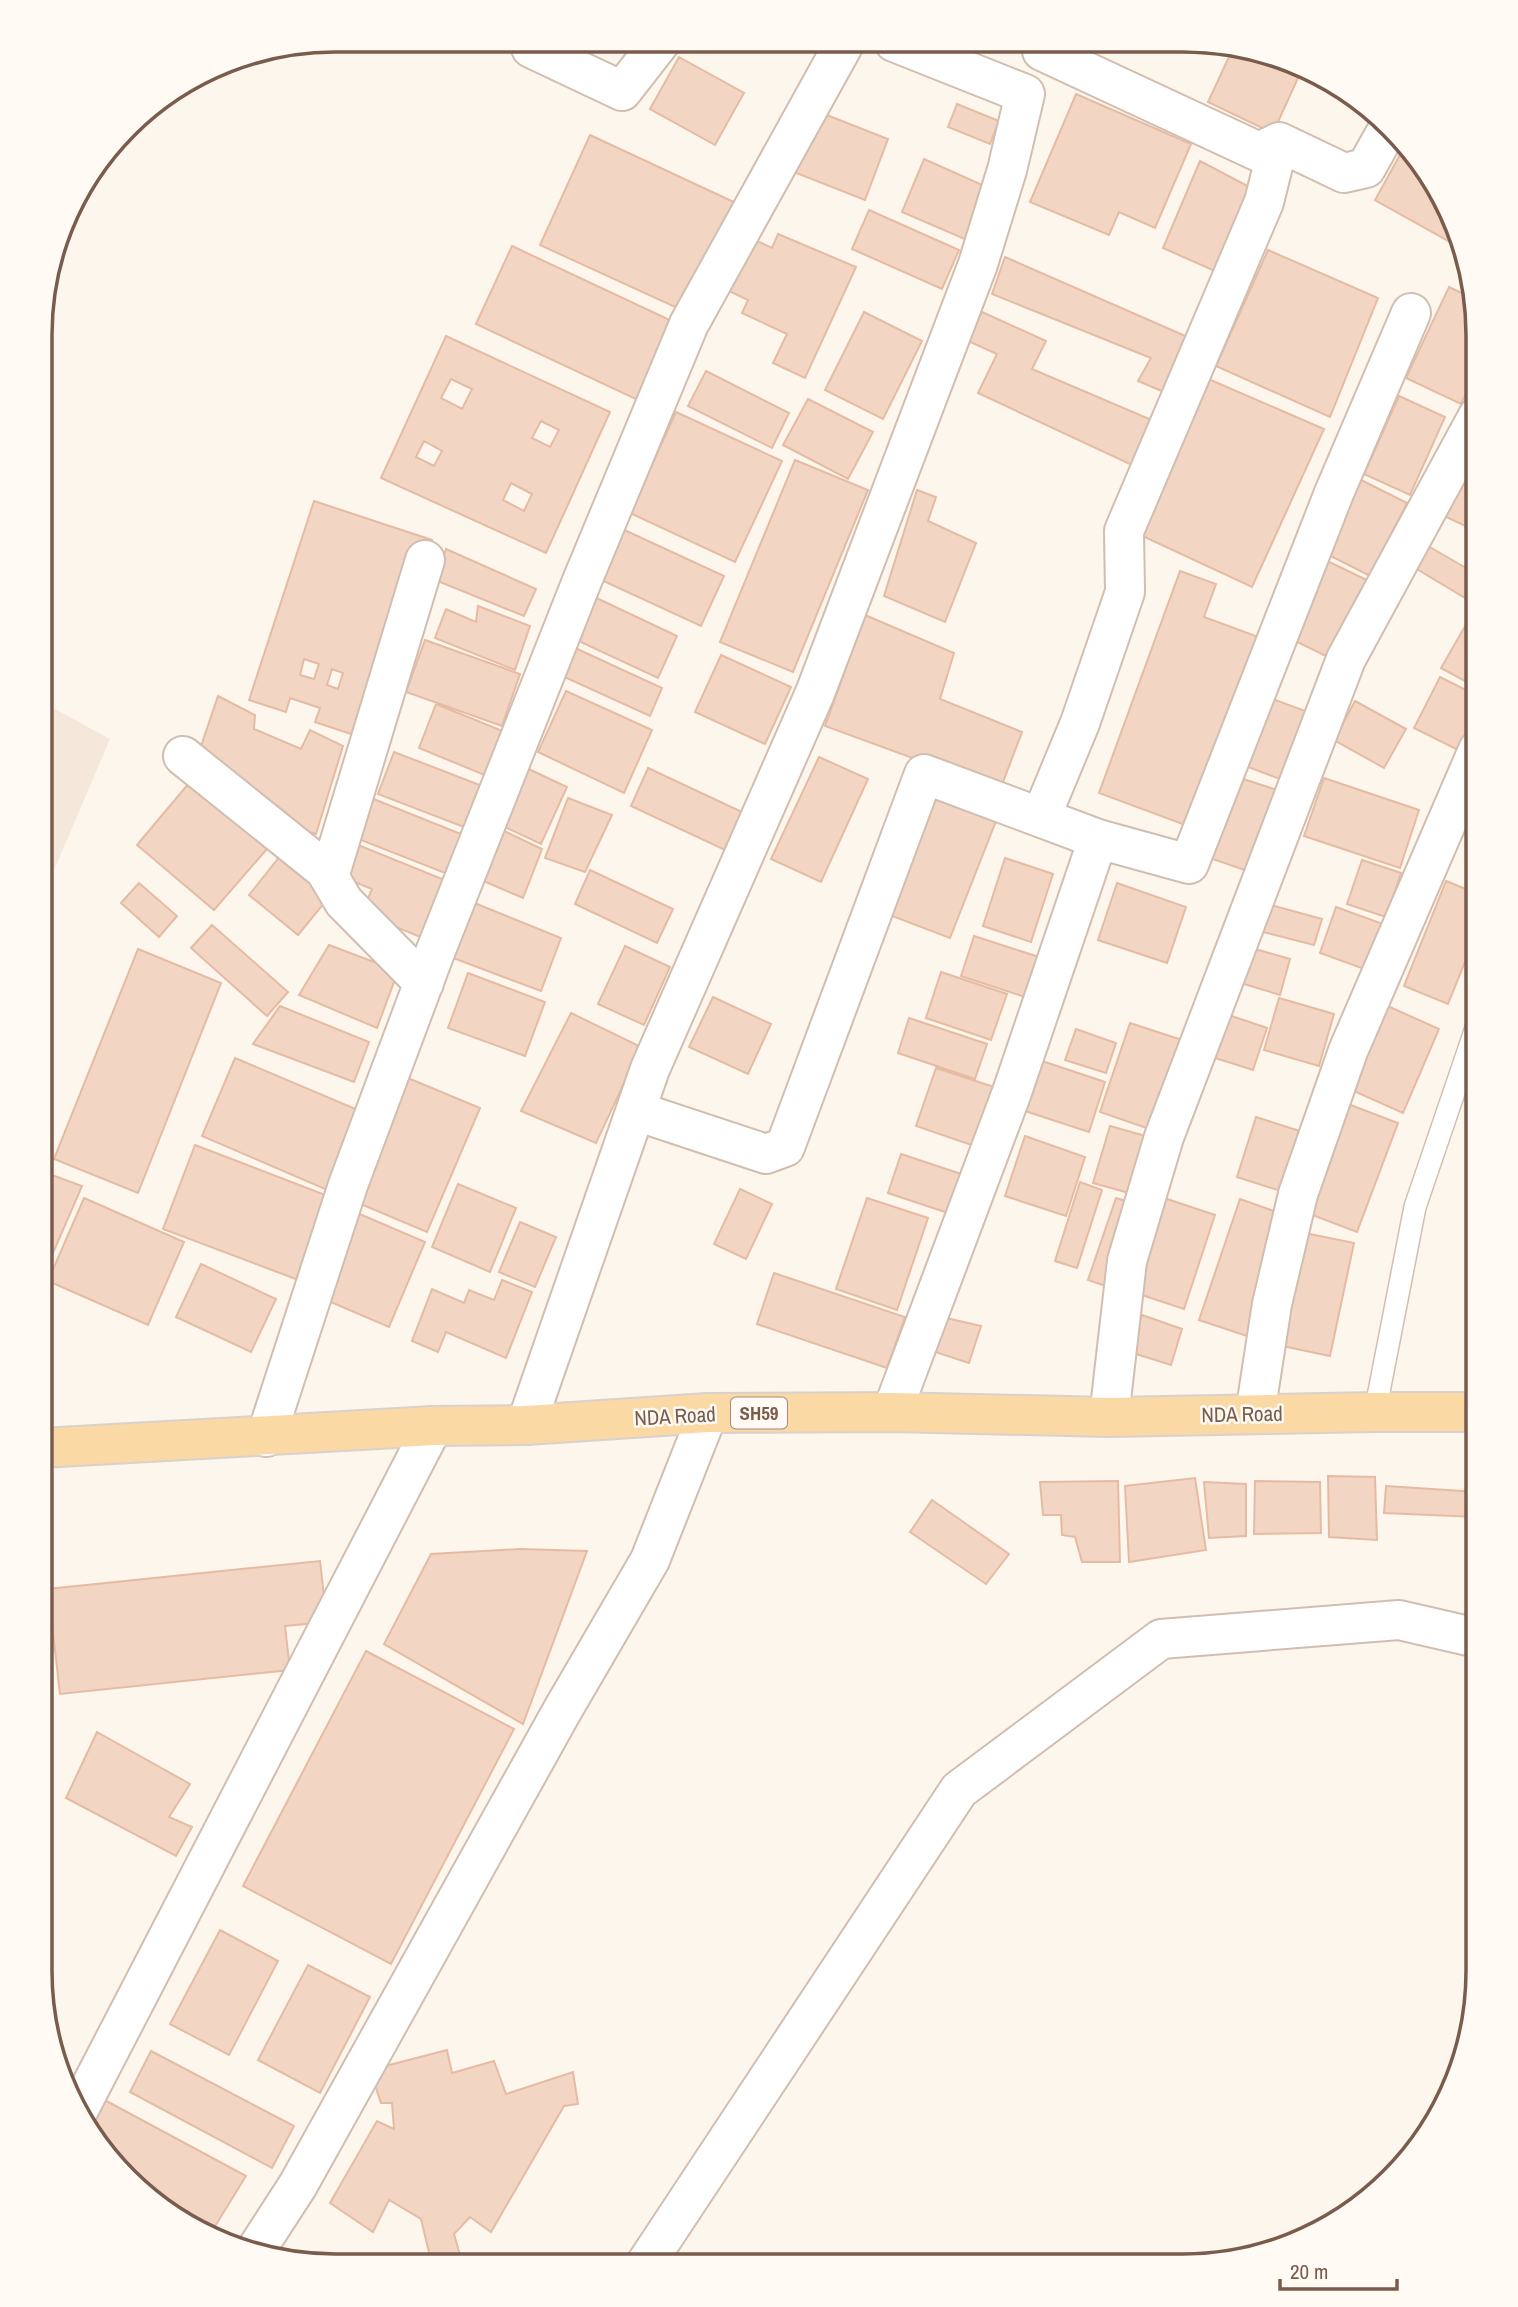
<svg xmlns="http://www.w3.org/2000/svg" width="1518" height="2307" font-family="'Archivo Narrow',sans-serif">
  <rect width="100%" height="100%" fill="#fdf6ec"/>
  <!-- residential -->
  <path fill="#f5e8da" d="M42,702L110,739L49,882L42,879Z"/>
  <!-- building -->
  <path fill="#f3d5c3" stroke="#e6bba3" stroke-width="2" fill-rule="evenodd" d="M1234,46L1295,63L1303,67L1273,133L1208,102Z
    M679,57L744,93L715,145L650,109Z
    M1076,94L1191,144L1155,228L1119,212L1109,235L1030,202Z
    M957,104L999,121L990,144L948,127Z
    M809,108L888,139L865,200L786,169Z
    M590,135L736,203L686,312L540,245Z
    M1406,144L1417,155L1455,222L1457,233L1452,243L1375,200Z
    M924,159L989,188L967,240L902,212Z
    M1200,161L1255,190L1217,272L1163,248Z
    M869,210L959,250L942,289L852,249Z
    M778,234L856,267L805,378L773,363L787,334L742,313L748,300L727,290L751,238L772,248Z
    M512,246L676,323L640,401L476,324Z
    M1268,250L1378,298L1330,417L1216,366Z
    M1005,257L1190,338L1164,392L1138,381L1151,358L992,294Z
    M1449,287L1470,297L1478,335V367L1461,404L1406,378Z
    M864,312L922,341L883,419L825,390Z
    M982,312L1046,341L1032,369L1154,421L1134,466L978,393L997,354L966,340Z
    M446,336L610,412L546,553L381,478ZM451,379L472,389L462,409L441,398ZM541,421L559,430L550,447L532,438ZM424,441L442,451L434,466L416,457ZM511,483L532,494L524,511L503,500Z
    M706,371L789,413L772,448L688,406Z
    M1206,378L1324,429L1252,587L1136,533Z
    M1399,396L1445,417L1410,495L1364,474Z
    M808,399L873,432L848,479L783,445Z
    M676,412L782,461L735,562L630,513Z
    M1478,444V532L1440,514Z
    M795,460L868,490L793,672L720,642Z
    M1357,478L1407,503L1370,576L1321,551Z
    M917,490L936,497L928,521L976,543L945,622L884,596Z
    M314,501L432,540L366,739L315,722L320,708L290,698L286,712L249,700ZM304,659L319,664L314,679L300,675ZM332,669L343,673L338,689L327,685Z
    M620,528L724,576L701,626L597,578Z
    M1423,543L1478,575V580L1467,599L1410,565Z
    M446,549L536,589L524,616L435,580Z
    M1321,558L1371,582L1334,660L1285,636Z
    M1180,571L1216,584L1204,617L1264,639L1196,829L1099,793Z
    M588,594L677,636L658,678L568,636Z
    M478,606L530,626L515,670L435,638L446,609L476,622Z
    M1475,609L1478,610V688L1441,668Z
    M865,615L954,653L940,699L1022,732L1000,790L825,726Z
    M425,640L520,674L502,726L406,692Z
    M573,647L662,688L650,716L560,675Z
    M721,655L791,687L765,744L695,712Z
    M1440,677L1478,696V716L1460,751L1414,728Z
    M566,691L652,730L624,793L538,752Z
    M1262,695L1308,712L1283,780L1237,763Z
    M218,696L255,715L254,729L301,749L310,730L343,746L316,834L282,823L198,755Z
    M1355,701L1406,729L1384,768L1334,740Z
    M436,704L505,732L487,776L419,748Z
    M394,752L485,787L469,829L378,794Z
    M819,757L868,779L821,882L771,859Z
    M518,764L567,787L541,844L492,821Z
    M648,768L742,812L725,850L631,806Z
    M1478,768V830L1454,819Z
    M1231,775L1286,793L1259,875L1204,856Z
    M195,776L273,842L214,910L137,845Z
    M1324,778L1419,810L1400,868L1304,836Z
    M371,798L466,836L450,875L356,838Z
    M568,798L612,815L585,872L545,858Z
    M932,798L998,816L950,938L892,916Z
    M500,829L542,849L523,898L481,880Z
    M353,843L452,883L430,941L362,913L372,889L340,876Z
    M285,850L334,891L298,935L249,895Z
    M1005,858L1053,874L1031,942L983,926Z
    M1362,860L1401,873L1386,917L1347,904Z
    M590,870L673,909L657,943L575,904Z
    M1446,881L1478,894V930L1448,1004L1404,986Z
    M139,883L177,916L159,937L121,903Z
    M1117,883L1186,907L1167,963L1098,940Z
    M472,902L561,938L541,991L453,958Z
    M1267,904L1322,919L1314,945L1259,931Z
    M1336,907L1383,924L1367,970L1320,953Z
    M212,925L288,992L267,1016L191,948Z
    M974,936L1042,958L1028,998L961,976Z
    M329,945L398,971L377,1028L299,995Z
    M1241,945L1290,959L1280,995L1231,980Z
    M625,946L670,967L644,1025L598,1004Z
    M138,949L221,983L138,1193L54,1159Z
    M941,972L1007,994L991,1040L926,1018Z
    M468,973L545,1002L525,1056L448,1028Z
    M713,997L771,1024L748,1074L689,1047Z
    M1279,998L1334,1014L1319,1066L1264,1050Z
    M1383,1004L1439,1029L1403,1113L1347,1088Z
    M280,1006L369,1042L354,1082L253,1044Z
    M1220,1012L1267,1028L1253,1070L1206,1055Z
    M571,1013L641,1047L596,1143L521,1111Z
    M909,1018L987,1044L975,1079L898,1053Z
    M1130,1023L1188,1042L1158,1132L1100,1112Z
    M1076,1029L1116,1043L1106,1073L1065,1060Z
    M235,1058L365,1113L332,1192L202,1136Z
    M1039,1060L1105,1082L1089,1132L1022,1110Z
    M936,1068L1009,1092L989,1151L916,1126Z
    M403,1076L480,1108L427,1232L351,1200Z
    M1348,1104L1398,1123L1357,1232L1307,1213Z
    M1256,1117L1306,1133L1287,1193L1237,1177Z
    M1110,1126L1156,1139L1140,1196L1093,1183Z
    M1025,1136L1085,1157L1066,1216L1005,1196Z
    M195,1145L341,1201L309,1284L163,1229Z
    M901,1154L961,1174L948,1213L888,1193Z
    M41,1171L82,1186L43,1276L41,1275Z
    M1080,1182L1102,1190L1077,1268L1055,1261Z
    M458,1184L516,1208L490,1272L432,1247Z
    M740,1189L772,1204L746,1259L714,1244Z
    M1158,1196L1215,1215L1184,1309L1127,1290Z
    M84,1198L184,1242L148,1325L48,1281Z
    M867,1198L928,1218L897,1310L836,1289Z
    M1116,1198L1139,1205L1111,1288L1088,1280Z
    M1240,1199L1288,1216L1247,1336L1199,1320Z
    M355,1212L425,1242L389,1327L319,1297Z
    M520,1222L556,1237L535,1287L499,1272Z
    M1305,1233L1354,1243L1330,1356L1282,1346Z
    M201,1264L276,1299L251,1352L176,1317Z
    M774,1273L905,1317L887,1368L757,1324Z
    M502,1280L532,1292L506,1358L446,1332L438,1352L412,1341L432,1289L464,1303L469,1290L494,1300Z
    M1142,1315L1182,1329L1171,1365L1130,1352Z
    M942,1317L981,1326L969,1363L929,1350Z
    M1328,1476L1375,1477L1377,1540L1329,1537Z
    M1195,1478L1206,1550L1129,1562L1125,1486Z
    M1118,1481L1120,1562H1082L1075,1537L1062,1535L1061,1515H1043L1040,1482Z
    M1255,1481L1320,1482L1321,1533L1254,1534Z
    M1204,1482L1246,1484V1536L1209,1538Z
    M1386,1486L1477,1492V1517L1384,1513Z
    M932,1500L1009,1554L986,1584L910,1532Z
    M520,1549L587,1551L523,1724L384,1644L431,1554Z
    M320,1561L327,1622L285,1626L290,1670L60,1694L48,1589Z
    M366,1651L514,1729L391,1964L243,1886Z
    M97,1732L190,1784L169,1817L192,1827L176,1856L66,1798Z
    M220,1930L278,1961L229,2055L170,2024Z
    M308,1965L370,1997L320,2093L258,2060Z
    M447,2050L452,2073L494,2061L506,2094L573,2072L578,2104L564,2106L491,2232L470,2217L454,2234L462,2262L453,2265H432L421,2219L389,2200L373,2232L330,2203L377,2121L394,2129L392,2103H381L370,2070Z
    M151,2051L294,2126L272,2168L130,2092Z
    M99,2097L246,2176L209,2236L156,2206L101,2152L85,2123Z"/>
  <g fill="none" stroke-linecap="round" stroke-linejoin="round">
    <defs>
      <path id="service" d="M1375,1412L1415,1207L1477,1025"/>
      <path id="minor" d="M531,48L622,91L661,41
        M1042,51L1259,152L1279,142L1344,173L1366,168L1389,127
        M183,756L325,870L344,902L424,983
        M1041,817L1080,723L1125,592L1124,531L1264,202L1279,142
        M329,877L425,560
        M636,1111L766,1154L785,1147L924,774L1098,839L1189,864L1334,493L1411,313
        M892,1412L1012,1092L1098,839
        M1255,1414L1272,1304L1298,1194L1348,1051L1478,750
        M1109,1417L1127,1261L1164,1137L1346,659L1478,416
        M526,1425L650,1069L815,693L978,264L1007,170L1025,94L894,42
        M266,1437L348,1185L434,955L582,581L689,324L845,42
        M78,2111L433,1426
        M254,2253L298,2185L562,1711L650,1560L708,1413"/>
      <path id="tertiary" d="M645,2265L959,1790L1161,1639L1399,1620L1477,1638"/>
      <path id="primary" d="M41,1448L433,1426L526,1425L708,1413L892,1412L1109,1417L1375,1412H1477"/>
    </defs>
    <!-- service casing -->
    <use href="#service" stroke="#d1beb0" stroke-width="24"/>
    <!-- minor casing -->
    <use href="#minor" stroke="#d1beb0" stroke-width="42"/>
    <!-- tertiary casing -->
    <use href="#tertiary" stroke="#d1beb0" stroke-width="42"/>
    <!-- primary casing -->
    <use href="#primary" stroke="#dad1cd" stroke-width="42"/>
    <!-- service -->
    <use href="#service" stroke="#fff" stroke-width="21"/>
    <!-- minor -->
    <use href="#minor" stroke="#fff" stroke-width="38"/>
    <!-- tertiary -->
    <use href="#tertiary" stroke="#fff" stroke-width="38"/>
    <!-- primary -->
    <use href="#primary" stroke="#fbd9a5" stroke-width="38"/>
  </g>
  <g text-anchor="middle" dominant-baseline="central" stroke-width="5" stroke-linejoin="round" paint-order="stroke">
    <!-- shield labels -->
    <rect fill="#fffaf3" stroke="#a28b7f" stroke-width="2" x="731" y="1397.5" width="56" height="31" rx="5"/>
    <g font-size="19" font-weight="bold" fill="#7a5c4d">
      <text x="759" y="1413">SH59</text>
    </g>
    <!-- street labels -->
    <g font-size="21" fill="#7a5c4d" stroke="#fffaf3">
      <text transform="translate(1242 1414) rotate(-1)">NDA Road</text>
      <text transform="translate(675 1416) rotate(-3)">NDA Road</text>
    </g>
  </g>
  <!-- crop -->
  <path d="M0 0H1518V2307H0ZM335 52H1183A283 283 0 0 1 1466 335V1971A283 283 0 0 1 1183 2254H335A283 283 0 0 1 52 1971V335A283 283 0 0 1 335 52Z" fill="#fffaf3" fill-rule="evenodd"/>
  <path fill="none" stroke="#7a5c4d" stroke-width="3.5" d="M335 52H1183A283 283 0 0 1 1466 335V1971A283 283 0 0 1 1183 2254H335A283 283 0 0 1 52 1971V335A283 283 0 0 1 335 52Z"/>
  <!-- scale -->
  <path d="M1280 2279v10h117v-10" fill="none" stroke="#7a5c4d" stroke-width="3.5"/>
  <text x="1290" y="2279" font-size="21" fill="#7a5c4d" stroke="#fffaf3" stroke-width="5" paint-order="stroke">20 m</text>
</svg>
